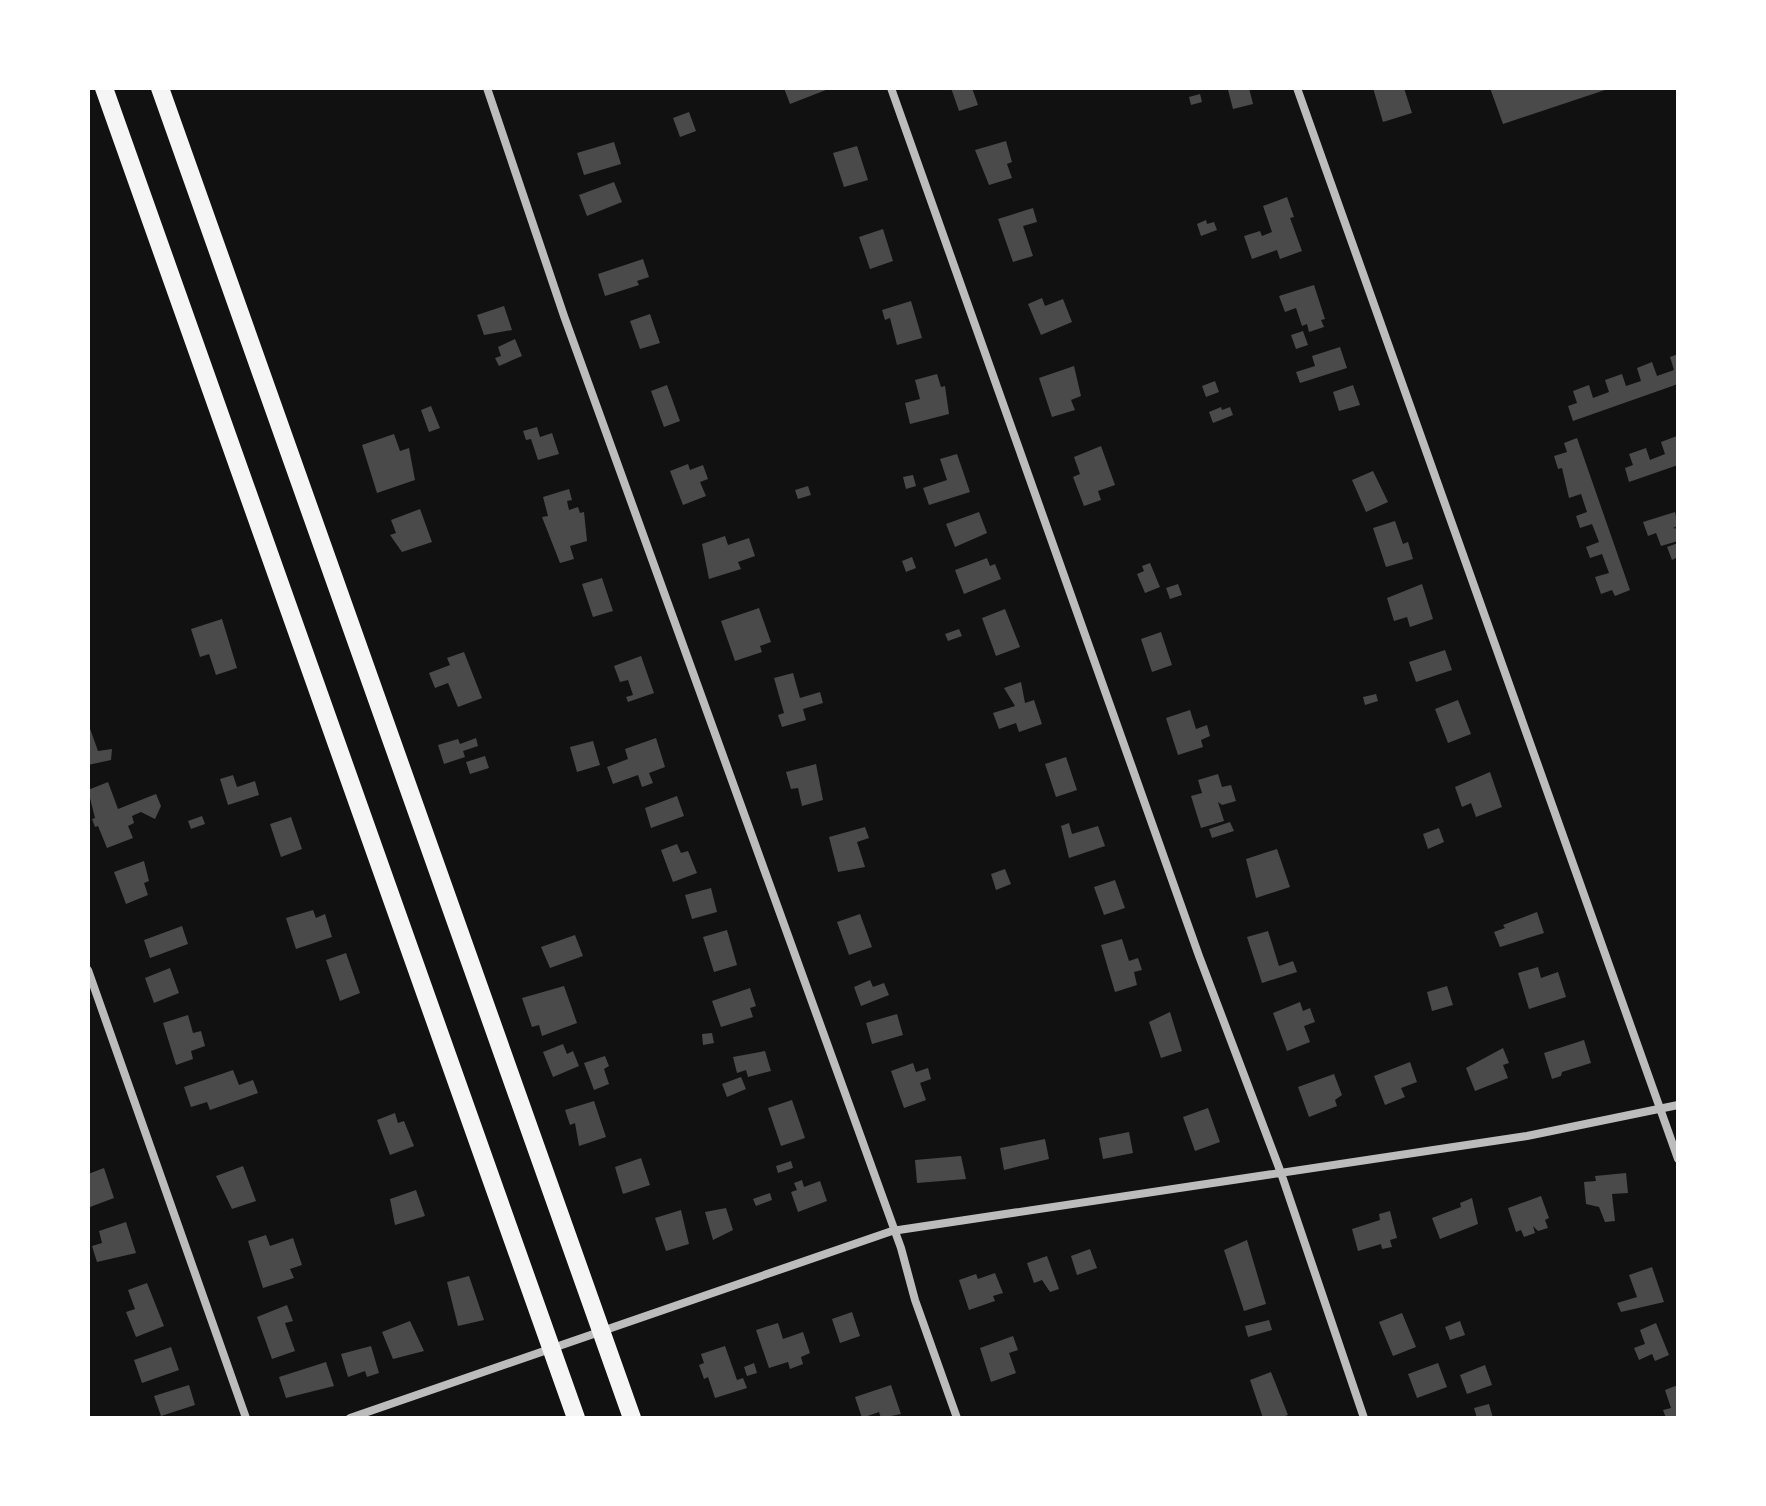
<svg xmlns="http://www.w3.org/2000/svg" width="1766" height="1506" font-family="'IBM Plex Sans',sans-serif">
  <rect width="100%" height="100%" fill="#111"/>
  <!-- building -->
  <path fill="#4a4a4a" d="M784,88H831L790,104Z
    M951,88H972L978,105L959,111Z
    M1249,88L1253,104L1233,109L1228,90Z
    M1373,88H1404L1412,113L1383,122Z
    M1490,88H1608V89L1503,124Z
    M1200,94L1202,102L1191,105L1189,97Z
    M689,112L696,131L680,137L673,118Z
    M1006,141L1012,162L1007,164L1012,178L989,185L975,150Z
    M614,142L621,164L584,175L577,153Z
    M857,146L868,180L844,187L833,153Z
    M614,182L622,202L587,216L579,195Z
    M1287,197L1294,217L1290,218L1302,251L1280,259L1277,250L1252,259L1244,236L1260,231L1262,236L1272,232L1263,206Z
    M1033,208L1037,222L1023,226L1033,256L1013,262L998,219Z
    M1206,220L1207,224L1214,222L1217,230L1201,236L1197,224Z
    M883,229L893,261L870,269L859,237Z
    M643,259L649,277L637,281L639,285L605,296L598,274Z
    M1314,285L1325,319L1321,320L1324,327L1309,332L1307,324L1302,326L1296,308L1285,312L1279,296Z
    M1042,298L1045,306L1063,299L1072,322L1041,335L1028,304Z
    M911,301L922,338L897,345L890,318L885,320L882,310Z
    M504,306L512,330L484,335L477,315Z
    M650,314L660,343L640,349L630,321Z
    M1303,331L1308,345L1296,349L1291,335Z
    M515,339L522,356L499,366L495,358L501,356L498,347Z
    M1340,347L1347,368L1300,383L1296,372L1315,366L1312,356Z
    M1678,354V384L1573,421L1568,406L1577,403L1573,391L1589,385L1593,398L1609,392L1605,380L1622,374L1626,386L1641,381L1637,368L1652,362L1657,376L1674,370L1670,357Z
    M1074,366L1081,396L1071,400L1075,410L1052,417L1039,378Z
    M937,374L941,387L945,386L949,414L910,424L905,403L920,399L915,380Z
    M1215,381L1219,392L1206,397L1202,386Z
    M667,385L680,421L664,427L651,391Z
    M1353,385L1360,405L1339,411L1333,392Z
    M431,406L440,428L429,432L421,410Z
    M1221,407L1222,410L1230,407L1233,415L1213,423L1209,412Z
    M537,427L540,437L552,433L559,454L538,460L531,439L526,440L523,431Z
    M394,434L400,451L409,448L415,480L377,493L362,445Z
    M1677,436L1678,465L1629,482L1625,468L1633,465L1629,454L1646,448L1650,460L1665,454L1661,442Z
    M1577,438L1630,590L1615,596L1612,590L1601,594L1595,577L1609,573L1602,554L1590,558L1586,547L1599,542L1592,524L1580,528L1576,516L1587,512L1581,494L1569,498L1562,468L1558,469L1554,456L1567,452L1564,443Z
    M1101,446L1115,485L1098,491L1101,500L1084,506L1073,477L1080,474L1074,457Z
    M957,454L970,492L929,505L923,488L947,480L940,459Z
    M688,464L690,470L703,465L708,479L700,482L706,496L683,505L670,471Z
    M1373,471L1388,502L1366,512L1352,480Z
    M913,475L916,486L906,489L903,477Z
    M808,486L811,495L798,499L795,490Z
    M569,489L572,500L567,501L569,510L578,507L580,513L584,512L587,541L570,546L574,559L560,563L542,517L548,516L543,497Z
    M420,509L432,542L402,552L390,535L396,533L391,520Z
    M979,512L987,533L955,547L946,524Z
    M1675,512L1678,526L1673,528L1678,529V541L1661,546L1656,533L1648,536L1643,522Z
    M1395,521L1403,544L1408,542L1413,559L1386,567L1373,528Z
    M725,536L728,545L749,538L755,556L738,562L741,569L709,579L702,544Z
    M1678,543V557L1672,560L1667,547Z
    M912,557L916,568L906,572L902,561Z
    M987,558L990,566L995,564L1001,579L964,594L955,570Z
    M1150,563L1160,587L1145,593L1137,574L1144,571L1142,566Z
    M602,578L613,611L593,617L582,584Z
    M1178,584L1182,595L1170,599L1166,588Z
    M1422,584L1433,619L1410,627L1407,617L1394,621L1387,598Z
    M759,608L771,642L760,646L762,652L735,661L721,621Z
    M1005,609L1020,647L996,656L982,618Z
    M222,619L237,668L216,675L209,654L200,657L191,629Z
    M959,629L962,636L948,641L945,634Z
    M1161,632L1172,665L1152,672L1141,639Z
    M1445,650L1452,670L1416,682L1409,662Z
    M464,652L482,698L458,707L448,683L435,688L429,673L450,665L447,658Z
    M641,656L654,693L628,702L626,697L633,695L628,680L620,682L614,666Z
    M793,673L800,698L820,692L823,703L803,709L806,720L782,727L778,715L784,713L774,678Z
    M1021,682L1025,703L1034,700L1042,724L1019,732L1016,723L999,729L993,713L1015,706L1004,688Z
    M1376,694L1378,701L1365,705L1363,697Z
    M1458,700L1471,734L1448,743L1435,709Z
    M1190,710L1196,729L1207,725L1210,736L1201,740L1203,747L1178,755L1166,718Z
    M88,723L98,751L112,749L111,760L88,765Z
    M476,738L478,746L463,751L465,757L444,764L438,745L458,739L460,744Z
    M656,738L665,767L649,773L653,783L642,787L638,775L613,784L607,767L628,759L625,749Z
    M593,741L600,765L577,772L570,747Z
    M485,756L489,768L470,774L466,762Z
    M1066,757L1077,790L1056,797L1045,764Z
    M816,764L823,800L802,806L798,788L791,789L786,772Z
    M1490,772L1502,807L1476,817L1471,803L1462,807L1455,787Z
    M1218,774L1222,787L1231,785L1236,801L1222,805L1218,802L1224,821L1201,828L1191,796L1202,793L1198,780Z
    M233,775L237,787L255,781L259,795L228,805L220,779Z
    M108,782L118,809L156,794L161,806L155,819L141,812L132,816L134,823L128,826L133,838L107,848L98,826L95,827L92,819L95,818L88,790Z
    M677,796L684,816L651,828L645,808Z
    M202,816L205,824L191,829L188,821Z
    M291,817L302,849L281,857L270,824Z
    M1230,822L1234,831L1212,838L1209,829Z
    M1069,823L1072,834L1098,826L1105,846L1069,858L1061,826Z
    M865,827L869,838L857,842L865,867L838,872L829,837Z
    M1439,828L1444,842L1428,849L1423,834Z
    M677,844L681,853L688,851L697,873L673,882L661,850Z
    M1277,849L1290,887L1256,898L1246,859Z
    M144,861L149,881L144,883L148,895L126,904L114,872Z
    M1005,869L1011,884L996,890L991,874Z
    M1115,880L1125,908L1104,915L1094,887Z
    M711,888L717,912L692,919L685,895Z
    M313,910L316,918L325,914L332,937L296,949L286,918Z
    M1537,912L1544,933L1500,947L1494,932L1505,928L1503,925Z
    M860,914L872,947L849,955L837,922Z
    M182,926L188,944L150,958L144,940Z
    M727,930L737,965L714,972L703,937Z
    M1268,931L1279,966L1293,961L1297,972L1262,983L1247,937Z
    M575,935L583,956L550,968L541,947Z
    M1122,939L1129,961L1138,958L1142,970L1134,972L1137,985L1115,992L1101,945Z
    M346,953L360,993L340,1001L326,960Z
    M1538,967L1541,978L1558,972L1566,997L1529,1009L1518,973Z
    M170,968L179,993L154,1003L145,978Z
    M870,980L873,987L884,983L889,995L861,1006L854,987Z
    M564,986L577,1023L542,1036L539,1025L532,1027L522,998Z
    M1447,986L1453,1005L1432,1011L1427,992Z
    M750,988L756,1006L750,1008L753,1017L721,1027L712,1001Z
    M1300,1002L1303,1011L1310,1008L1315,1022L1304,1026L1310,1042L1287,1051L1273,1013Z
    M1170,1012L1182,1051L1161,1058L1149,1022Z
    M897,1014L903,1035L872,1044L866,1023Z
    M188,1015L193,1033L201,1031L205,1046L191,1051L193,1059L176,1065L163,1023Z
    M712,1033L714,1043L703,1045L702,1034Z
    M1584,1040L1591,1063L1562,1072L1561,1076L1552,1079L1544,1053Z
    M563,1044L567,1054L573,1051L579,1066L553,1077L543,1052Z
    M1503,1048L1509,1063L1503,1065L1508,1078L1475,1091L1466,1068Z
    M765,1051L771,1071L748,1077L746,1070L737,1073L733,1057Z
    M605,1056L609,1066L604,1069L609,1084L594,1090L584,1063Z
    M1410,1062L1417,1082L1401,1088L1405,1097L1385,1105L1374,1076Z
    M913,1063L916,1072L928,1068L931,1079L920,1083L926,1100L904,1108L891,1071Z
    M233,1070L239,1085L253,1080L258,1093L210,1110L207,1102L191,1107L184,1087Z
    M1334,1074L1342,1095L1335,1100L1337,1106L1309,1117L1298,1087Z
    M741,1077L746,1089L727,1097L722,1084Z
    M792,1100L805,1138L781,1146L768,1108Z
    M594,1101L606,1137L579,1146L575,1123L570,1125L565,1110Z
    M1208,1108L1220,1142L1195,1151L1183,1117Z
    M395,1113L398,1123L404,1121L414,1146L390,1155L377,1120Z
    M1129,1132L1133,1153L1103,1159L1099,1138Z
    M1045,1139L1049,1159L1004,1170L1000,1148Z
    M961,1156L966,1179L917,1183L915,1160Z
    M641,1158L650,1185L623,1194L615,1167Z
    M791,1161L793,1168L778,1173L776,1166Z
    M243,1166L256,1201L232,1209L216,1176Z
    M104,1168L114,1198L90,1207L88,1174Z
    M1626,1173L1628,1193L1612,1194L1615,1221L1605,1222L1599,1207L1586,1204L1584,1182L1596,1181L1595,1176Z
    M802,1180L804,1187L820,1181L827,1201L798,1212L791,1192L797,1190L794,1183Z
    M416,1190L425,1216L395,1225L390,1199Z
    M770,1193L772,1200L756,1206L753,1199Z
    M1541,1196L1549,1218L1545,1220L1548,1228L1538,1231L1533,1226L1535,1233L1524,1237L1521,1230L1516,1232L1508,1208Z
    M1472,1198L1478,1224L1440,1239L1432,1218L1461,1207L1460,1203Z
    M726,1208L733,1230L713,1240L705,1212Z
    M681,1210L689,1244L666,1251L655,1218Z
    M1390,1211L1397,1238L1390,1240L1392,1247L1382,1249L1381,1244L1358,1251L1352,1229L1380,1220L1379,1214Z
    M126,1222L136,1253L97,1262L92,1246L102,1243L99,1231Z
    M266,1235L270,1246L293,1238L302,1265L290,1269L294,1278L263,1288L248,1241Z
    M1247,1240L1266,1304L1244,1311L1224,1250Z
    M1090,1249L1097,1268L1077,1275L1071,1256Z
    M1047,1256L1059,1289L1050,1292L1042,1280L1034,1283L1027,1263Z
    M1652,1267L1664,1302L1621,1312L1617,1303L1637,1297L1629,1275Z
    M995,1273L1003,1293L993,1296L995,1301L969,1310L959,1280L976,1274L978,1279Z
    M469,1276L484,1320L458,1326L447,1282Z
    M147,1283L164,1326L136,1337L126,1312L135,1309L128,1290Z
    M287,1305L293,1321L285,1323L295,1351L272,1359L257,1317Z
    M852,1312L860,1336L840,1343L832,1319Z
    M1402,1313L1416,1347L1393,1356L1379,1322Z
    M1269,1320L1272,1330L1248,1337L1245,1326Z
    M410,1321L424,1351L393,1359L382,1332Z
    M1460,1321L1465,1335L1450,1340L1445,1327Z
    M778,1323L783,1339L803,1332L810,1353L801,1357L803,1364L790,1369L788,1362L769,1368L756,1330Z
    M1656,1323L1669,1355L1655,1361L1652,1354L1639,1360L1634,1348L1645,1344L1640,1330Z
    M1013,1336L1018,1350L1009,1353L1016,1373L991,1382L980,1348Z
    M371,1346L379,1373L367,1377L365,1371L348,1377L341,1354Z
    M725,1346L737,1380L743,1378L747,1388L715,1398L708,1377L704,1379L699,1365L704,1363L701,1354Z
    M171,1347L179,1370L142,1383L134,1360Z
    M326,1362L334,1386L286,1398L279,1377Z
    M754,1363L757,1373L747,1376L744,1367Z
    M1438,1363L1447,1387L1417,1398L1408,1374Z
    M1485,1365L1492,1385L1467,1394L1460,1375Z
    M1271,1372L1288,1415L1280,1418H1263L1250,1380Z
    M189,1385L195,1405L161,1416L154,1396Z
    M891,1385L901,1414L881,1418L879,1412L862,1418L855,1397Z
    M1678,1385V1418H1666L1663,1410L1671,1408L1665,1390Z
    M1489,1404L1493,1418H1477L1474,1408Z"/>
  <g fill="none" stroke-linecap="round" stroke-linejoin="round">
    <!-- minor -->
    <path stroke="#bcbcbc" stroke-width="8" d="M487,88L564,316L901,1248L915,1300L957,1418
      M891,88L1199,956L1281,1173L1364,1418
      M1297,88L1678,1159
      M88,970L246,1418
      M350,1418L892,1231L1527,1136L1678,1105"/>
    <!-- trunk -->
    <path stroke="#f5f5f5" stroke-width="18" d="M104,88L576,1418
      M160,88L632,1418"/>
  </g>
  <!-- border -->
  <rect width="1766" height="1506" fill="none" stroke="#ffffff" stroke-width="180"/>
</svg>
